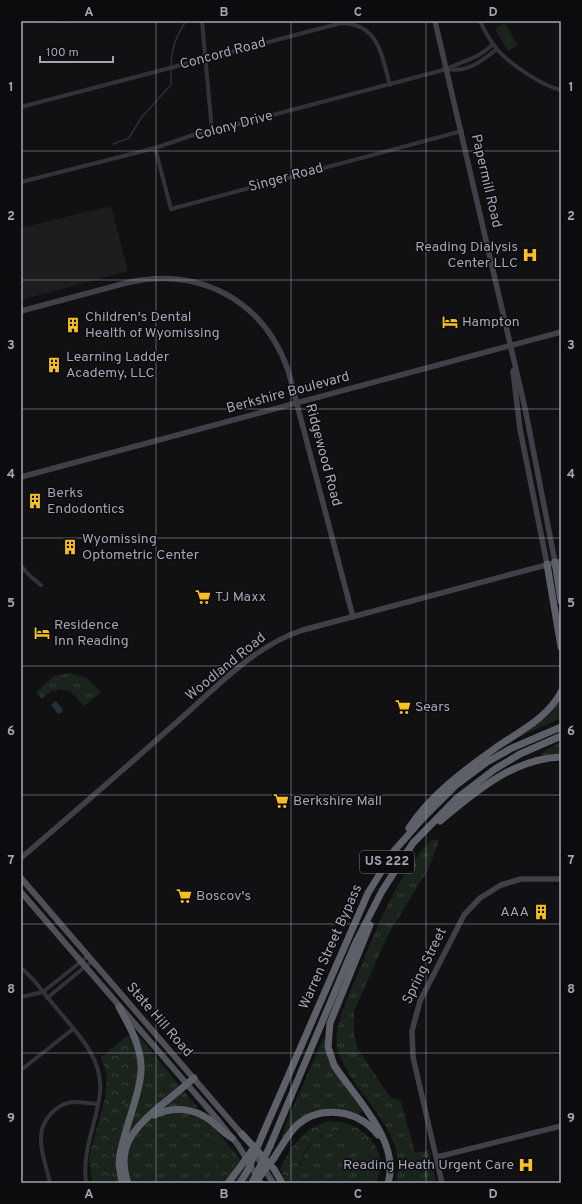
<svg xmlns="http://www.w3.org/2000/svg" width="582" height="1204" font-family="Overpass,sans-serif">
  <defs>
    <pattern id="grass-tufts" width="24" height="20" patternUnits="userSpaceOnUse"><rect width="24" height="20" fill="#1b231d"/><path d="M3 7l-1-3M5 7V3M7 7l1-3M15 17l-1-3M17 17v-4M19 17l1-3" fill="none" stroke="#39403b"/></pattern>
    <pattern id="forest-crowns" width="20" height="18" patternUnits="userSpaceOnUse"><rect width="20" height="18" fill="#1b231d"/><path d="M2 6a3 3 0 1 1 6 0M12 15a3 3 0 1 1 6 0" fill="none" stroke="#39403b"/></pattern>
  </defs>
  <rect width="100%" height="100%" fill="#111113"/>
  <!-- built -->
  <path fill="#1d1d20" d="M111,206L128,271L21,300V228Z"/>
  <!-- grass -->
  <path fill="url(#grass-tufts)" d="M69,673L85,677L101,692L84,706L70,691L59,689L55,692L52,690L42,699L36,692L54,676Z
    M561,700V718L514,739L547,717Z
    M561,742V755L543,757L541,753Z
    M434,839L439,841L429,868L389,933L354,1011V1034L358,1049L390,1097L401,1101L415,1153L429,1150L436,1183H396C410,1129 353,1097 338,1051C331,1030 348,998 356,978C372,939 387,901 410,866C418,856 423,846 434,839Z
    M138,1035L239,1158L257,1183H113C111,1168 111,1152 115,1137C122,1102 145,1071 127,1036Z
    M324,1037L329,1063L362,1111L359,1115C321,1101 313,1116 284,1137H282L287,1121Z
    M336,1132C351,1134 373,1149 371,1168C371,1172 369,1178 367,1183H300L299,1179L294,1173C309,1154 304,1137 336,1132Z"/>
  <!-- forest -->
  <path fill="url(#forest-crowns)" d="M127,1036C145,1071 122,1102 115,1137C111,1152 111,1168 113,1183H92L89,1157L105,1098L107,1076L101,1057Z
    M329,1121C363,1121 391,1149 376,1183H367C369,1178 371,1173 371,1168C373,1151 351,1132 335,1132C328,1133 321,1136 315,1140C303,1147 302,1163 294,1173L299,1179L300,1183H287L280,1169C292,1146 303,1128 329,1121Z
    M203,1122L219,1136L237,1162L221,1183H202L213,1172L221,1155L218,1146L202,1125Z"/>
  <!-- pitch -->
  <path fill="#1b231d" d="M505,23L518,45L508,51L495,29Z"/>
  <!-- water -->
  <path fill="#272f37" d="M56,701L63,710L61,713L58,714L51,705Z"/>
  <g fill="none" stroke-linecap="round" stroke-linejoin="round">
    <!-- stream -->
    <path stroke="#272f37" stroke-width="1.5" d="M171,66C171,49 177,34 186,21
      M113,144L129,138L141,118L168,88L171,85V69"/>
    <!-- street -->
    <path stroke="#323338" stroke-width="4" d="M55,21H70
      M202,21L212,131
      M480,21C484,30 490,40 496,48C508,63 542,86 561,90
      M447,69C467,73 482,61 497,49
      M21,107L341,23C379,24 381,54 390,85
      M155,148L171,209L462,131
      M21,182L155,148L202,132L212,131L447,69C466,59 477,60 493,44
      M21,566L30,576L41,585
      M21,968C34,978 43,992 53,1004C74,1030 104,1057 100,1093C96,1126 82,1148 86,1183
      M21,997L43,992L88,956
      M47,998L92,961
      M21,1070L73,1029
      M50,1183C47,1168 40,1152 41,1137C41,1121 56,1104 72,1102C80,1102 89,1103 97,1104"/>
    <!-- secondary -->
    <path stroke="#404148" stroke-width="5.5" d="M435,21L525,408L555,562
      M21,311L126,283C198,266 263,299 288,370L353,617
      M513,371L520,429L547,564
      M21,477L561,332
      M21,858C71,815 121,772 170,728C210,694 252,646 303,630L561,561
      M437,1157L561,1126
      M442,1183L413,1057L412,1031L420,1001L464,915L480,898L501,885L521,879H561"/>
    <!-- primary -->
    <path stroke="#4e4f57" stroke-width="6" d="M21,878L245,1138
      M21,892L218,1120L238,1145L261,1183
      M253,1150L273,1183"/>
    <!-- highway -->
    <path stroke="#5e6069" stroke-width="7" d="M555,562L561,601
      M547,564L561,647
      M440,821C475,792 512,759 561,757
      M409,828C430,796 463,771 494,749C518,732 547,719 561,692
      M370,925L330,1023L328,1047L334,1065C355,1098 401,1141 388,1183
      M119,1007C129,1025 140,1044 141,1065C143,1087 124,1129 120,1155L119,1164L122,1183
      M154,1115C173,1106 193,1108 210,1120C219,1127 222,1132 232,1138
      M242,1134L274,1169L282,1183
      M262,1136L368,893L394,851L423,818L455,786L487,762L512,748L561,727
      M270,1146L355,944L382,891L413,843L457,798L495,769L520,754L561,736
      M274,1158C281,1147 288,1134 297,1125C321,1104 359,1110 378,1135
      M128,1183C115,1146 135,1128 160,1106C172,1097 183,1087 194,1078
      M228,1183L243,1163
      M240,1183L248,1170"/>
    <!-- highway-bridge -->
    <path stroke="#5e6069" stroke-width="7" d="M243,1163L255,1146
      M248,1170L262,1136
      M252,1183L270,1146
      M255,1183L274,1158"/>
  </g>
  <!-- grid -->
  <path fill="none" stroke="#a2a6b4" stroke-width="1" stroke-opacity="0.55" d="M156,21V1183M291,21V1183M426,21V1183M21,151H561M21,280H561M21,409H561M21,538H561M21,666H561M21,795H561M21,924H561M21,1053H561"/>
  <!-- icons -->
  <defs>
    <symbol id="hospital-bare" viewBox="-9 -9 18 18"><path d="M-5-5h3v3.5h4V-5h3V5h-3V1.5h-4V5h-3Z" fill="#fac022" stroke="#0c0c0e" stroke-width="2.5" paint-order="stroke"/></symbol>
    <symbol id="hotel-bare" viewBox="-9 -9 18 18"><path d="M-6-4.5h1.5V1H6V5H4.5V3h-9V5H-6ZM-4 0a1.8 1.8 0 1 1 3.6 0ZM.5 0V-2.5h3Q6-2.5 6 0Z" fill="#fac022" stroke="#0c0c0e" stroke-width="2.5" paint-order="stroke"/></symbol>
    <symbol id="building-bare" viewBox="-9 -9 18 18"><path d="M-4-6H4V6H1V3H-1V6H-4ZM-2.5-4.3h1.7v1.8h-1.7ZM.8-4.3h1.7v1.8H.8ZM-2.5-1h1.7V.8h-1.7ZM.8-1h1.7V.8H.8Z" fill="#fac022" stroke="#0c0c0e" stroke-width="2.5" paint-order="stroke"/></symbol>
    <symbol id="supermarket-bare" viewBox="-9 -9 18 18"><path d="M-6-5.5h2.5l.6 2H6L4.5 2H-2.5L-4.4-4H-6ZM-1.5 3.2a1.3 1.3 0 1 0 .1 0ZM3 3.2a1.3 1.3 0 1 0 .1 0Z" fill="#fac022" stroke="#0c0c0e" stroke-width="2.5" paint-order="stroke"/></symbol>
  </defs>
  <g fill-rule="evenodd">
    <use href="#hospital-bare" x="519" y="244" width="22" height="22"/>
    <use href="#hotel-bare" x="439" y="311" width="22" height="22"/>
    <use href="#building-bare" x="62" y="314" width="22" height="22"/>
    <use href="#building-bare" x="43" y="354" width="22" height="22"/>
    <use href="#building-bare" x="24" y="490" width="22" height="22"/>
    <use href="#building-bare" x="59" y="536" width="22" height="22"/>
    <use href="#supermarket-bare" x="192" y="586" width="22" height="22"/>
    <use href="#hotel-bare" x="31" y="622" width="22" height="22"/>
    <use href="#supermarket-bare" x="392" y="696" width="22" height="22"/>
    <use href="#supermarket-bare" x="270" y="790" width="22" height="22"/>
    <use href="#supermarket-bare" x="173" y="885" width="22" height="22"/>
    <use href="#building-bare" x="530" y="901" width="22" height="22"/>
    <use href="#hospital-bare" x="515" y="1154" width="22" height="22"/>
  </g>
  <g text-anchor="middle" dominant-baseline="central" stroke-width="3" stroke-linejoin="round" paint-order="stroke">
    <!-- shield labels -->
    <rect fill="#0c0c0e" stroke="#757882" stroke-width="1" x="360" y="851" width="54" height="22" rx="3"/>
    <g font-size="13" font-weight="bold" fill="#a2a6b4">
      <text x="387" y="862">US 222</text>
    </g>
    <!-- street labels -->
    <g font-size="14" fill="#a2a6b4" stroke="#0c0c0e">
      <text transform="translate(223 54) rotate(-15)">Concord Road</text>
      <text transform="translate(234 126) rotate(-15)">Colony Drive</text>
      <text transform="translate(286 178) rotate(-15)">Singer Road</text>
      <text transform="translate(486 181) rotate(77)">Papermill Road</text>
      <text transform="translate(288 393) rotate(-15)">Berkshire Boulevard</text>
      <text transform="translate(323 455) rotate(75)">Ridgewood Road</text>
      <text transform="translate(226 667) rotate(-39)">Woodland Road</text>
      <text transform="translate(331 947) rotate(-66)">Warren Street Bypass</text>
      <text transform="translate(425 966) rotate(-64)">Spring Street</text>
      <text transform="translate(159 1020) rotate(49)">State Hill Road</text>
    </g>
    <!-- poi labels -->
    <g font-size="14" fill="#a2a6b4" stroke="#0c0c0e" text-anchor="start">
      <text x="518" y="247" text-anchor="end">Reading Dialysis<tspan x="518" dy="16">Center LLC</tspan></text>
      <text x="85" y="317">Children's Dental<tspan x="85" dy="16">Health of Wyomissing</tspan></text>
      <text x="462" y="322">Hampton</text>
      <text x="66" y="357">Learning Ladder<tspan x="66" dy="16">Academy, LLC</tspan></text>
      <text x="47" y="493">Berks<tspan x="47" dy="16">Endodontics</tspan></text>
      <text x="82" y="539">Wyomissing<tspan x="82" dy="16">Optometric Center</tspan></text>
      <text x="215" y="597">TJ Maxx</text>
      <text x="54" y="625">Residence<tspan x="54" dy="16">Inn Reading</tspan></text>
      <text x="415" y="707">Sears</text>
      <text x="293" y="801">Berkshire Mall</text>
      <text x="196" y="896">Boscov's</text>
      <text x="529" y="912" text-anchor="end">AAA</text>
      <text x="514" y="1165" text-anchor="end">Reading Heath Urgent Care</text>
    </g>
  </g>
  <!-- border -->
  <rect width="582" height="1204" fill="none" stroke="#0c0c0e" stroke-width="44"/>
  <!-- scale -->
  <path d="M40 56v6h73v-6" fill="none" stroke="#a2a6b4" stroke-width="2"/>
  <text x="46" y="56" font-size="12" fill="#a2a6b4" stroke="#0c0c0e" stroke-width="3" paint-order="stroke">100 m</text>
  <rect x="22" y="22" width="538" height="1160" fill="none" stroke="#a2a6b4" stroke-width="1.5"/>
  <g font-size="13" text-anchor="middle" font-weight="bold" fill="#a2a6b4">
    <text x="89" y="16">A</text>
    <text x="224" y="16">B</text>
    <text x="358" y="16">C</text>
    <text x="493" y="16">D</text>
    <text x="11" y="91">1</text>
    <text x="571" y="91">1</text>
    <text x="11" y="220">2</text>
    <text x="571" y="220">2</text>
    <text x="11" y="349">3</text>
    <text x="571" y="349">3</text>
    <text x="11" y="478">4</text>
    <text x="571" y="478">4</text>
    <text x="11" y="607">5</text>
    <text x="571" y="607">5</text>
    <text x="11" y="735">6</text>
    <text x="571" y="735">6</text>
    <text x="11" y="864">7</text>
    <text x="571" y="864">7</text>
    <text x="11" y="993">8</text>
    <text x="571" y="993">8</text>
    <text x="11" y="1122">9</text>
    <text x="571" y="1122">9</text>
    <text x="89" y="1198">A</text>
    <text x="224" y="1198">B</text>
    <text x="358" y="1198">C</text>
    <text x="493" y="1198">D</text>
  </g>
</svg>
